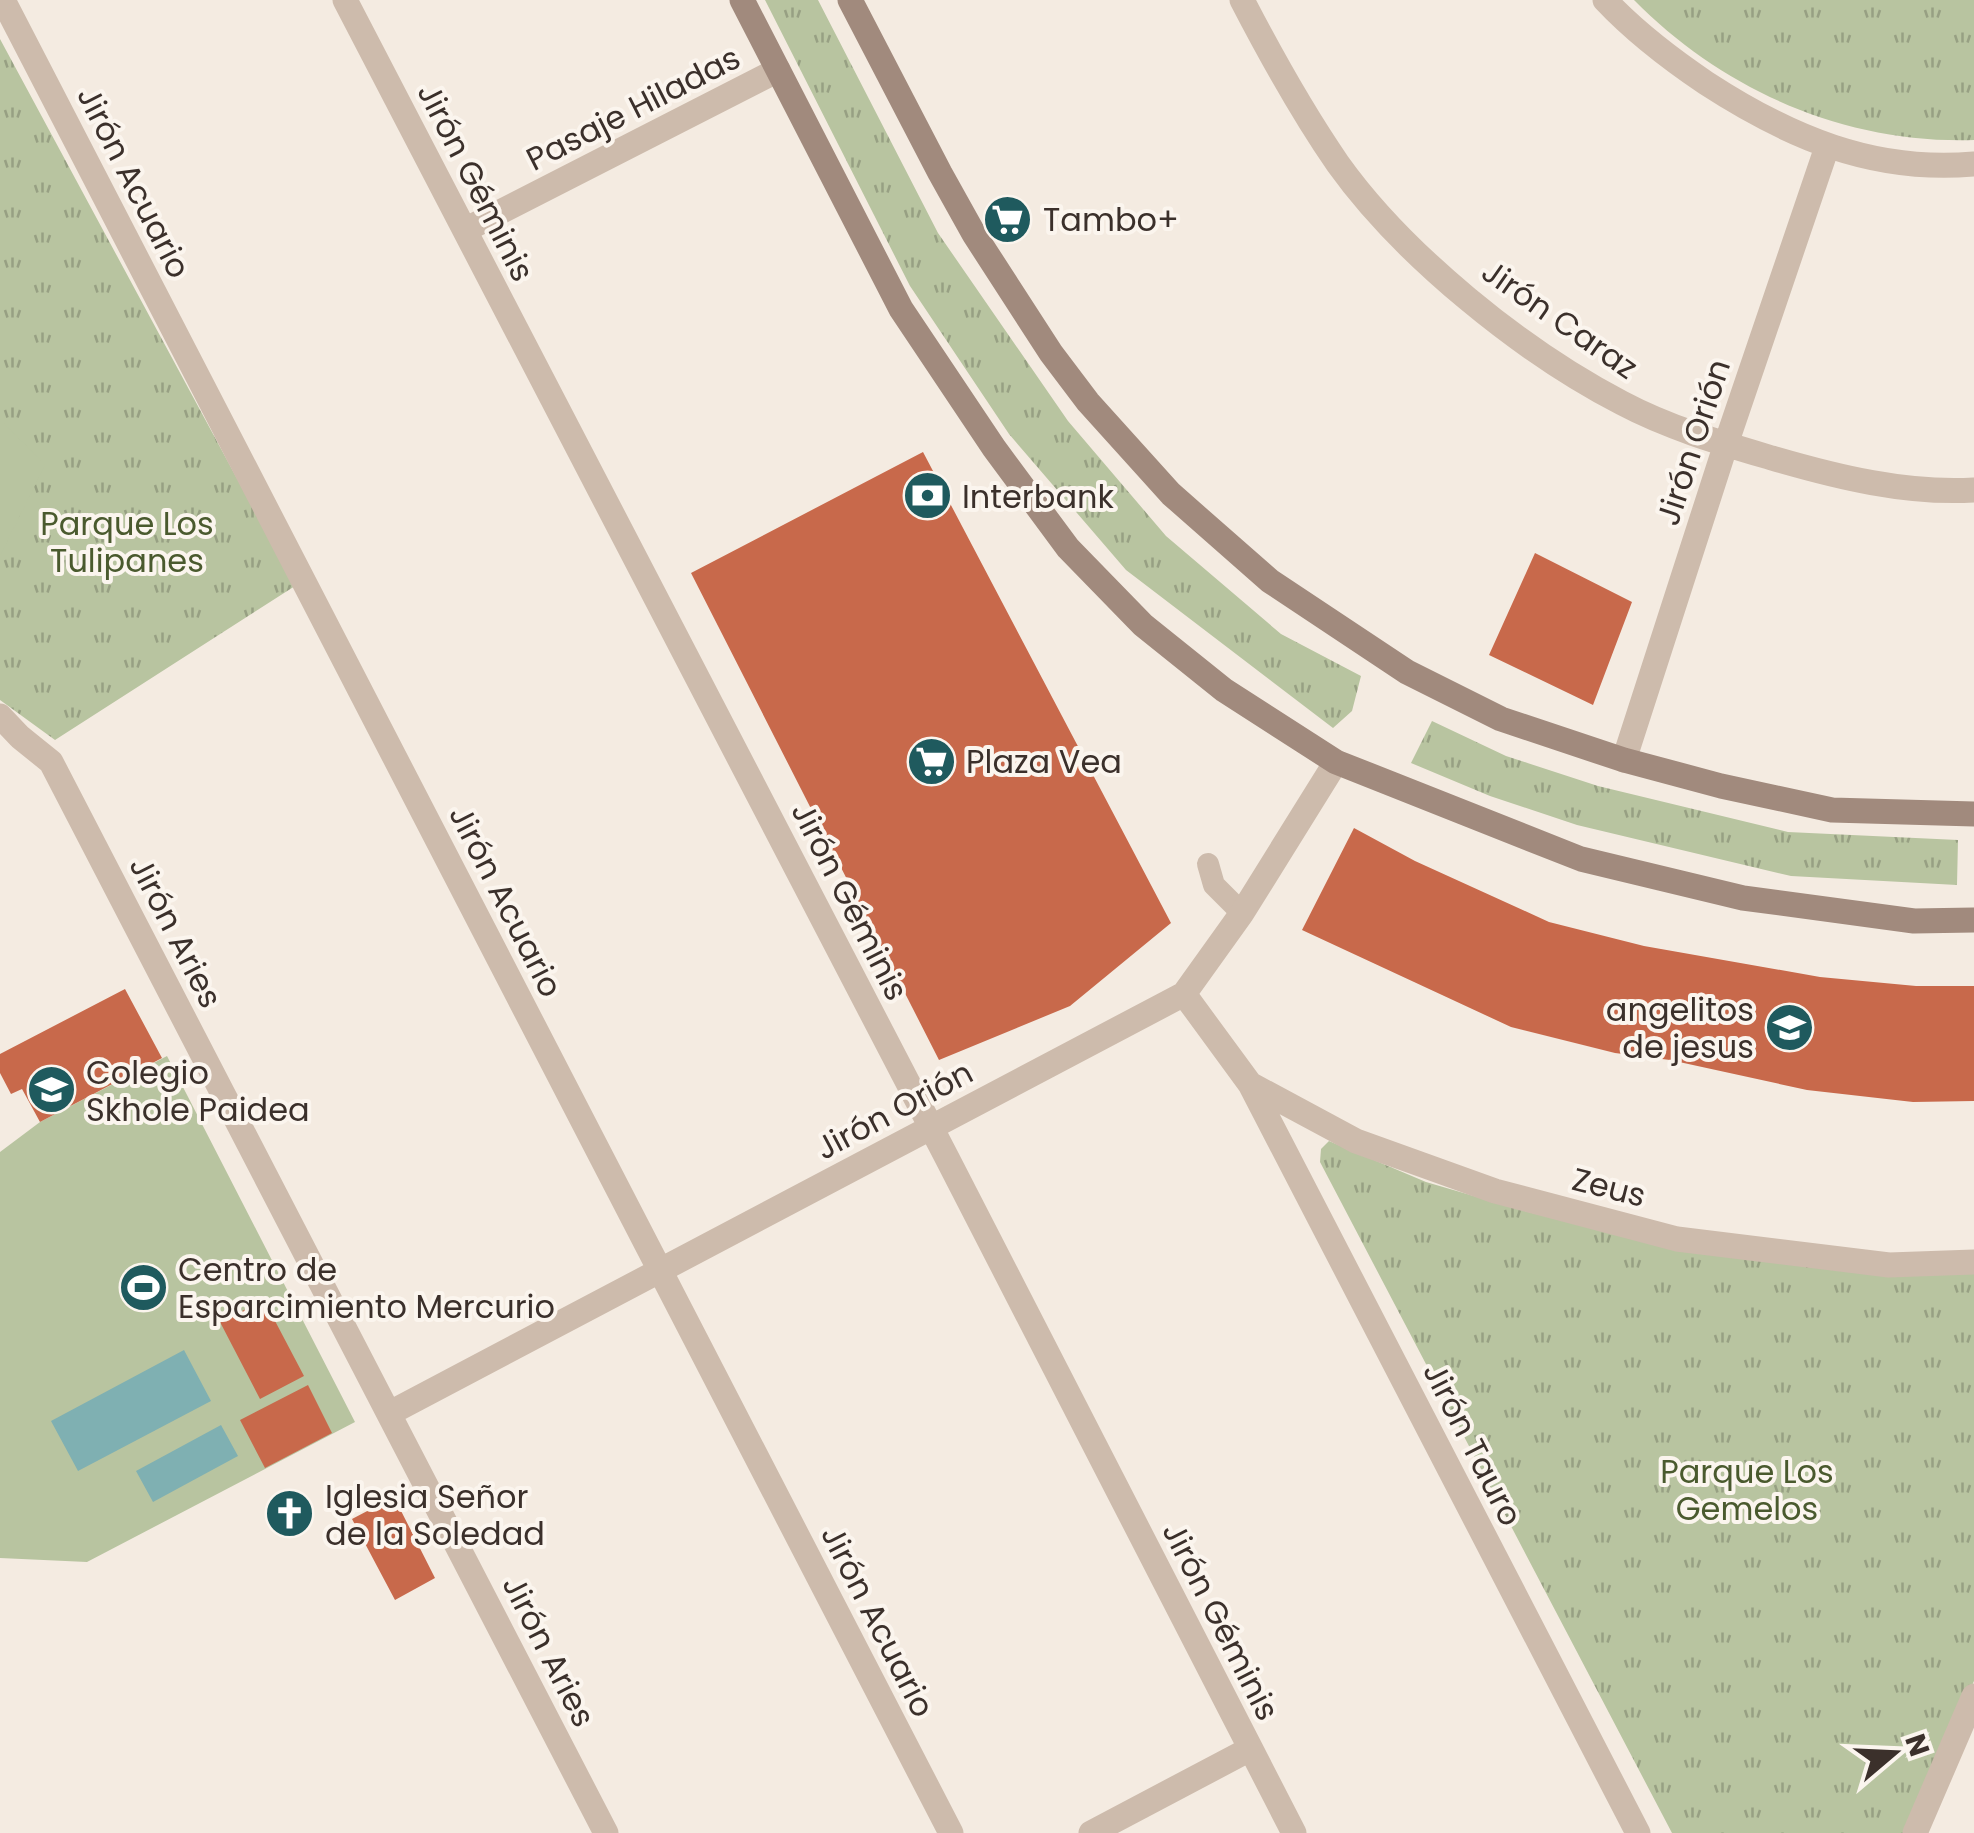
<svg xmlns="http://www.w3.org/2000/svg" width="1974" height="1833" font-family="Poppins,sans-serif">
  <defs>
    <pattern id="grass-tufts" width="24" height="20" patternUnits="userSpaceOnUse" patternTransform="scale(2.5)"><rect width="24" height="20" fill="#b8c4a0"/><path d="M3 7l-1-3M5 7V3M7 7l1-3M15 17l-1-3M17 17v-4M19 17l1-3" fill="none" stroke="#97a083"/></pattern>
  </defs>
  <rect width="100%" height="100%" fill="#f4ebe1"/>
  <!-- grass -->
  <path fill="url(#grass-tufts)" d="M765,0H818L938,233L1068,421L1166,536L1281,634L1361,676L1352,711L1333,728L1126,570L1009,434L910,286Z
    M1634,0H1974V140C1845,144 1724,91 1634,0Z
    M0,39L295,586L55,740L0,700Z
    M1432,721L1506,756L1598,786L1788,832L1958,840L1957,885L1791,876L1577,825L1490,796L1411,763Z
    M1329,1141L1426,1182L1532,1213L1974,1272V1681L1905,1833H1672L1320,1162L1321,1149Z"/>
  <!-- pitch -->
  <path fill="#b8c4a0" d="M0,419L45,465L0,556Z
    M167,1056L355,1422L87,1562L0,1558V1152L40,1122Z"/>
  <!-- water -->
  <path fill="#7fb0b2" d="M184,1350L211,1401L78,1471L51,1421Z
    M221,1425L238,1456L153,1502L136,1471Z"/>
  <!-- building -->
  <path fill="#c8694b" d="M923,452L1171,923L1070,1006L939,1060L691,573Z
    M1535,553L1632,602L1593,705L1489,655Z
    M1354,828L1415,861L1549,922L1644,946L1820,977L1916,986H1974V1101L1913,1102L1807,1090L1670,1060L1615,1053L1511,1027L1302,930Z
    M125,989L162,1058L40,1122L22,1089L11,1094L0,1073V1054Z
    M264,1300L304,1376L260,1399L220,1322Z
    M308,1385L332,1433L265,1468L240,1420Z
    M394,1497L435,1578L395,1600L352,1519Z"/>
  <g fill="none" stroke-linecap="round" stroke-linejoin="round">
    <!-- service -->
    <path stroke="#cdbbac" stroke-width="22" d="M1208,864L1214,885L1242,913"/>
    <!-- pedestrian -->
    <path stroke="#cdbbac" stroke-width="25" d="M1915,1833L1974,1696"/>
    <!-- minor -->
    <path stroke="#cdbbac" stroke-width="25" d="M3,0L951,1833
      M345,0L946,1156L1294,1833
      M1242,0C1271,56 1302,112 1338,164C1403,255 1523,352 1622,403C1669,428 1721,443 1772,458C1837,477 1906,494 1974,490
      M1605,0C1635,32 1669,58 1706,83C1789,137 1873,173 1974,164
      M465,230L778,70
      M0,716L20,737L51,762L606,1833
      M1624,760L1726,444L1827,147
      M1184,994L1250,1084L1638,1833
      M1250,1084L1356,1141L1495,1191L1677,1239L1889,1265L1974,1262
      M390,1413L1184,994L1242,913L1336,762
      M1091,1833L1250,1749"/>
    <!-- secondary -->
    <path stroke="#a18a7d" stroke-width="25" d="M742,0L901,309L994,448L1068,548L1143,625L1224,690L1336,762L1581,859L1743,898L1914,921L1974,920
      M850,0L940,173L974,234L1051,353L1088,402L1171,494L1270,581L1407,672L1501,719L1624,760L1721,786L1832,810L1974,814"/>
  </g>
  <!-- icons -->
  <defs>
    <symbol id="supermarket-disc" viewBox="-11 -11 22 22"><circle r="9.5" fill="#1f5a5e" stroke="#fbf5ee"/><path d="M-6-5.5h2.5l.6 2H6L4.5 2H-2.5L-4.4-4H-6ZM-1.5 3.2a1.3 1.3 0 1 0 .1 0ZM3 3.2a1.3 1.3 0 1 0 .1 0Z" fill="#fff"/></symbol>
    <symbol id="bank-disc" viewBox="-11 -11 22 22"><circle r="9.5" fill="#1f5a5e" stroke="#fbf5ee"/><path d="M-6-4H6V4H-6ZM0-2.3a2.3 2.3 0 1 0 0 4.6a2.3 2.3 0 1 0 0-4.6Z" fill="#fff"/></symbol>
    <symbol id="school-disc" viewBox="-11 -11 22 22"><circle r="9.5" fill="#1f5a5e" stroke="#fbf5ee"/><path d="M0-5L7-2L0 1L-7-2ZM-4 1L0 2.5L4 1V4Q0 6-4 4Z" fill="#fff"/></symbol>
    <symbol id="stadium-disc" viewBox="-11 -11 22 22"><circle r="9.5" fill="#1f5a5e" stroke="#fbf5ee"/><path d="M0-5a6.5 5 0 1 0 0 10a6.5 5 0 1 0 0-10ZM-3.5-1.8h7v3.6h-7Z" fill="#fff"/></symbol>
    <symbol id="church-disc" viewBox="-11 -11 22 22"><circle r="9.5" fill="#1f5a5e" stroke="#fbf5ee"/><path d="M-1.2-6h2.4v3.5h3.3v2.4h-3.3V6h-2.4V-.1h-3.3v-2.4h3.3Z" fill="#fff"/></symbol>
  </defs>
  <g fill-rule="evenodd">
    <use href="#supermarket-disc" x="980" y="192" width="55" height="55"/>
    <use href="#bank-disc" x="900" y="468" width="55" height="55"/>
    <use href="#supermarket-disc" x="904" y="734" width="55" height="55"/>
    <use href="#school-disc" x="1762" y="1000" width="55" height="55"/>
    <use href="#school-disc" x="24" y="1062" width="55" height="55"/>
    <use href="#stadium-disc" x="116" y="1260" width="55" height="55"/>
    <use href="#church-disc" x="262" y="1486" width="55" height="55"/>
  </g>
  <g text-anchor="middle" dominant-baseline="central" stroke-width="8" stroke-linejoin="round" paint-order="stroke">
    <!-- street labels -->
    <g font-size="32" fill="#3b302b" stroke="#fbf5ee">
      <text transform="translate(633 108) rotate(-27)">Pasaje Hiladas</text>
      <text transform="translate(134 182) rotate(63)">Jirón Acuario</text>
      <text transform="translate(476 182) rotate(63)">Jirón Géminis</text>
      <text transform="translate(1560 319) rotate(35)">Jirón Caraz</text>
      <text transform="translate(1693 442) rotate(-72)">Jirón Orión</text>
      <text transform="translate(506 901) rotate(63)">Jirón Acuario</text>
      <text transform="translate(850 901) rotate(63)">Jirón Géminis</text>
      <text transform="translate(176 932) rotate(63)">Jirón Aries</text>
      <text transform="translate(894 1110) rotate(-28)">Jirón Orión</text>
      <text transform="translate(1609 1187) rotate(14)">Zeus</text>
      <text transform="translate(1473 1444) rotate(63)">Jirón Tauro</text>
      <text transform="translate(878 1621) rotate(63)">Jirón Acuario</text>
      <text transform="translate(1221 1621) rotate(63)">Jirón Géminis</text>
      <text transform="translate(549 1651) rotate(63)">Jirón Aries</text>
    </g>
    <!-- poi labels -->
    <g font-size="32" fill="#3b302b" stroke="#fbf5ee" text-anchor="start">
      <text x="1043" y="219">Tambo+</text>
      <text x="962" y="496">Interbank</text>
      <text x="966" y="761">Plaza Vea</text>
      <text x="1754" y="1009" text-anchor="end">angelitos<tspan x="1754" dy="37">de jesus</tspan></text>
      <text x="86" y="1072">Colegio<tspan x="86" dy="37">Skhole Paidea</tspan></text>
      <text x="178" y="1269">Centro de<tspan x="178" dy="37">Esparcimiento Mercurio</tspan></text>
      <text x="325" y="1496">Iglesia Señor<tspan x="325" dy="37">de la Soledad</tspan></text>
    </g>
    <!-- park labels -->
    <g font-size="32" fill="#4a5a2e" stroke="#fbf5ee">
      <text x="127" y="523">Parque Los<tspan x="127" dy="37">Tulipanes</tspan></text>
      <text x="1747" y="1471">Parque Los<tspan x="1747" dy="37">Gemelos</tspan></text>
    </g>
  </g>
  <!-- north arrow -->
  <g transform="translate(1894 1753) rotate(71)" stroke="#fbf5ee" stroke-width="8" paint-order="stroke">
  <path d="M0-8L18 38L0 25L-18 38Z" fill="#3b302b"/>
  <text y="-15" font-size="28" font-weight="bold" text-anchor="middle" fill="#3b302b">N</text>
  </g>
</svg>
